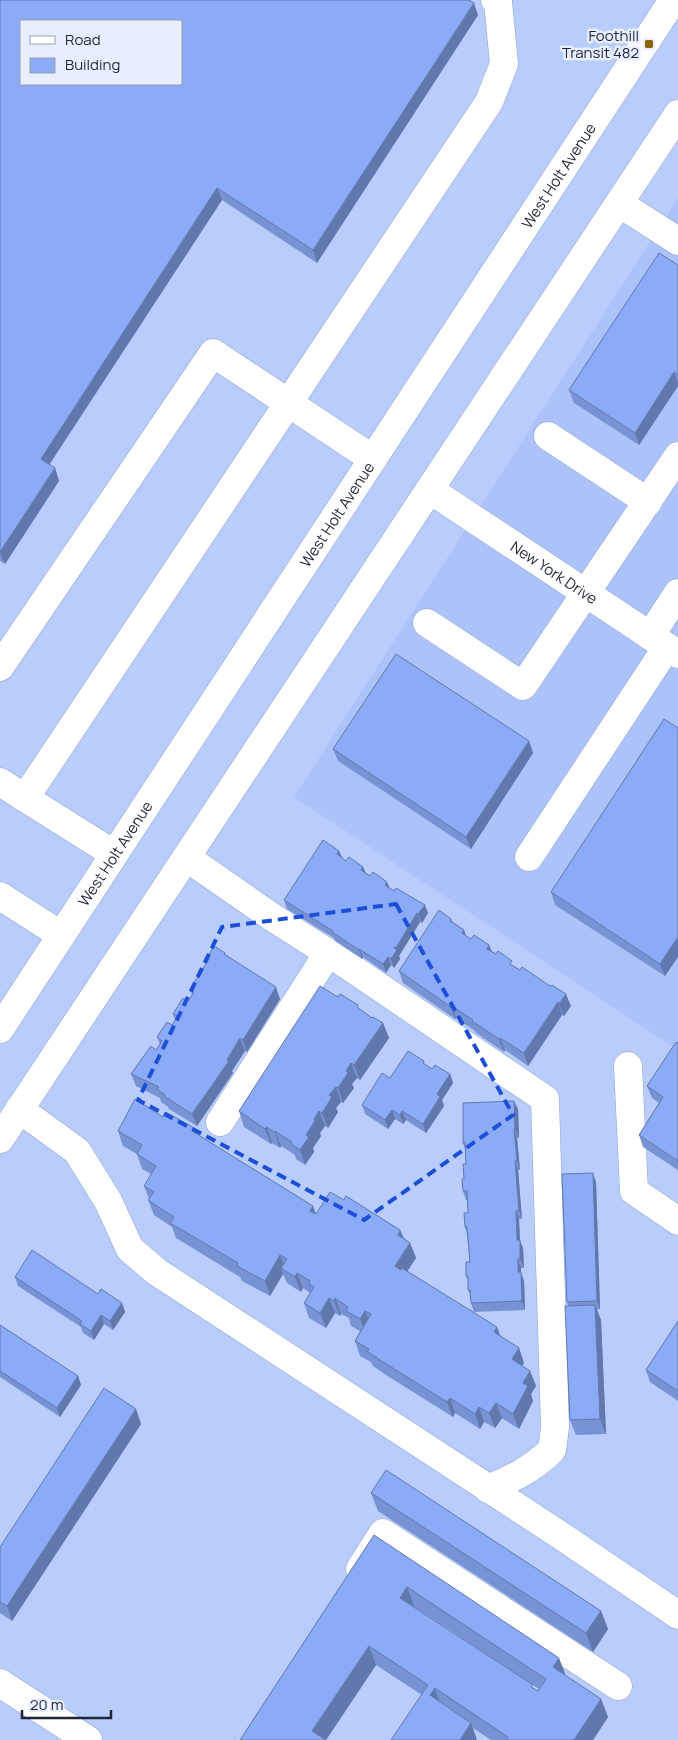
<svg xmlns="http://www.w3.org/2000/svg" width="678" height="1740" font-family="Manrope,sans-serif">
  <rect width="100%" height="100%" fill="#b8cdfc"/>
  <!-- built -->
  <path fill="#acc3f9" d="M678,198V1050L294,797Z"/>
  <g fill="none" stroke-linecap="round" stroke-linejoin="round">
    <defs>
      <g id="minor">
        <path d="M620,204L678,241"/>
        <path d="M548,436L648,502"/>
        <path id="s1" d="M430,490L678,654"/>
        <path d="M427,623L523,686L678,456"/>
        <path d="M650,636L678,593"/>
        <path d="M0,667L213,353L373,459"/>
        <path d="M0,782L25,798L489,102L504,64L498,2L495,0"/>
        <path d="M25,798L114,854"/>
        <path d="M529,857L667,647"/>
        <path d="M187,858L275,919L347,965L545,1099L555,1427L552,1450C532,1469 514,1478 488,1489"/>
        <path d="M0,896L61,935"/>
        <path d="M628,1066L634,1191L678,1221"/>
        <path d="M19,1109L77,1151L108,1201L130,1249L157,1272L560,1535L678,1615"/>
        <path d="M220,1122L328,953"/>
        <path d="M360,1569L383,1533L618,1686"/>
        <path d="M0,1683L88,1740"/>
      </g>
      <g id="major">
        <path id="s2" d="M0,1029L673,0"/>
        <path d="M0,1139L678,114"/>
      </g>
    </defs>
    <!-- minor casing -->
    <use href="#minor" stroke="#8ea2cf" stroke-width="29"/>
    <!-- major casing -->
    <use href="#major" stroke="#8ea2cf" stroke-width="29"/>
    <!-- minor -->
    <use href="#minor" stroke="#fff" stroke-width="28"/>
    <!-- major -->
    <use href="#major" stroke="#fff" stroke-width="28"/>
  </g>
  <!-- wall -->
  <path fill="#7893d4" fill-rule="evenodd" d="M0,0L478,15L317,263L222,200L49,465L55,468L59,481L5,564L0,561Z
    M678,265V386L639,445L574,403L569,390Z
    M678,728L665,976L555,905L551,892Z
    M529,741L533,753L471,849L338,761L333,749Z
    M339,851L342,858L346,861L363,867L366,873L428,913L422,923L420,922L399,956L400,959L394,968L391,965L386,973L363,957L362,959L335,941L334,938L287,909L284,900Z
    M451,919L453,922L464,930L466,936L471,939L489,945L492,952L571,1006L564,1016L562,1015L528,1066L505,1050L504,1052L476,1033L475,1031L456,1018L455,1019L403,983L399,971Z
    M225,953L226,955L280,999L247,1052L245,1051L232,1071L233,1073L197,1126L169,1109L167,1106L161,1102L160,1098L136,1086L131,1074L156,1050L160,1044L157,1037L172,1025L175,1020L173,1014L188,1001L192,995L190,989L208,960L207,958Z
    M359,1010L372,1018L383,1023L389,1038L360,1080L357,1078L352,1084L354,1088L343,1103L341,1102L336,1108L338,1112L328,1128L325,1126L320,1133L321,1136L313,1148L314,1152L305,1165L296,1159L295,1155L281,1146L280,1148L272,1143L271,1144L244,1127L239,1111Z
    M678,1043V1170L643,1147L639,1135L659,1103L652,1098L647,1086Z
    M426,1065L432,1069L450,1074L453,1083L442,1100L444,1106L426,1133L406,1120L403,1124L395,1119L388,1129L365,1114L362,1105L390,1078Z
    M518,1109L519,1138H517L520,1170H518L522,1219H519L520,1241L523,1248L524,1268H521V1273L524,1281L525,1310L474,1312L471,1303V1297L468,1290V1281L466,1276L470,1262L467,1234L465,1227L468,1213V1200H466L463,1191L466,1164L465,1149L463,1143Z
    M163,1117L196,1134L313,1206L316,1214L344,1200L400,1230L404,1238L410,1243L416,1258L407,1271L497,1327L501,1337L519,1348L524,1363L522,1366L530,1371L536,1386L531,1394L533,1401L519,1429L502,1418L495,1428L484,1422L480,1429L455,1413L453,1417L386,1375L373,1366L371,1362L360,1356L355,1341L360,1331L351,1326L349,1318L341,1314L340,1316L335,1313L326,1328L309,1318L304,1303L310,1293L303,1288L301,1292L287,1283L283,1274L270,1296L242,1281L240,1277L176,1238L172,1227L154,1215L148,1200L149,1199L144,1186L151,1174L142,1169L137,1154L123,1146L118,1131Z
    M596,1182L600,1309L597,1310L601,1320L606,1434L576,1435L570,1420L568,1306L567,1302Z
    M15,1277L98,1294L122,1303L125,1312L113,1330L104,1324L94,1340L83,1333L81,1327L18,1286Z
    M678,1321V1401L650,1382L646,1370Z
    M0,1325L78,1376L81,1385L60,1417L0,1377Z
    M136,1409L141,1424L12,1621L0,1613V1547Z
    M371,1493L601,1611L608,1629L593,1652L378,1511Z
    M374,1535L566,1676L601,1699L608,1717L593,1740H491L473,1728L477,1740L422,1695L376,1665L326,1740H240ZM414,1606L539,1689L538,1691Z"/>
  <!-- shaded-wall -->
  <path fill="#6178ad" d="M474,3L478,15L317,263L313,250Z
    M217,188L222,200L45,471L41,459Z
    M674,372L678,383V386L639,445L635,433Z
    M55,468L59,481L5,564L0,552Z
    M529,741L533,753L471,849L466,837Z
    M339,851L343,859L337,854Z
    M363,867L366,875L361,870Z
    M387,882L391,891L385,885Z
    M425,905L428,913L422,923L418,914Z
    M417,913L420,922L399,956L396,948Z
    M464,930L468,942L462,933Z
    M678,937V957L665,976L660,964Z
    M489,945L494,957L487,949Z
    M395,947L396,951L397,950L400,959L394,968L391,959Z
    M359,949L363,957L362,959L359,950Z
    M388,957L391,965L386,973L383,964Z
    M276,987L280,999L247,1052L243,1040Z
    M566,994L571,1006L564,1016L559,1004Z
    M558,1002L562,1015L528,1066L524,1053Z
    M452,1006L456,1018L455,1019L451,1007Z
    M383,1023L389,1038L360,1080L354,1065Z
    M240,1038L245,1051L232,1071L233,1073L197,1126L192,1114Z
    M500,1038L505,1050L504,1052L499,1039Z
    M351,1063L357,1078L352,1084L354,1088L343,1103L338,1088L346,1071Z
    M450,1074L453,1083L442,1100L444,1106L426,1133L423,1124L437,1094Z
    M336,1087L341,1102L336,1108L338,1112L328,1128L322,1113L329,1095Z
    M514,1101L518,1109L519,1138L515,1129Z
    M392,1110L395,1119L388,1129L385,1120Z
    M319,1111L325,1126L320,1133L321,1136L313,1148L314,1152L305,1165L300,1150L306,1135Z
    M402,1111L406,1120L403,1124L400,1115Z
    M267,1127L272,1143L271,1144L265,1129Z
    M514,1129L517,1138L520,1170L517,1161Z
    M275,1131L281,1146L280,1148L275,1133Z
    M515,1161L518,1170L522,1219L519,1211Z
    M593,1173L596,1182L600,1309L597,1301Z
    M313,1206L318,1221L310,1211Z
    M516,1211L519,1219L520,1241L523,1248L524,1268L520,1259L517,1240Z
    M400,1230L406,1245L398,1235Z
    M410,1243L416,1258L401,1281L395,1266Z
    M280,1255L286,1270L281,1268L283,1274L270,1296L265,1281Z
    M518,1259L521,1268V1273L524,1281L525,1310L522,1301L518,1272Z
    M297,1273L303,1288L301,1292L295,1277Z
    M329,1298L335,1313L326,1328L320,1313Z
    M335,1298L341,1314L340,1316L334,1301Z
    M122,1303L125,1312L113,1330L110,1321Z
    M595,1305L601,1320L606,1434L600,1419Z
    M365,1311L371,1326L366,1334L360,1319Z
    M101,1315L104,1324L94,1340L91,1331Z
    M497,1327L502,1342L494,1332Z
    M519,1348L524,1363L517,1374L512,1359Z
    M530,1371L536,1386L531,1394L533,1401L519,1429L513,1414L523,1383Z
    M78,1376L81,1385L60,1417L57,1408Z
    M450,1398L455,1413L453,1417L447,1402Z
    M496,1403L502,1418L495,1428L489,1413Z
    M479,1407L484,1422L480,1429L475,1414Z
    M136,1409L141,1424L12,1621L7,1606Z
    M407,1587L414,1606L407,1616L400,1598Z
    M601,1611L608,1629L593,1652L586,1633Z
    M369,1646L376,1665L326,1740L312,1731Z
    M559,1658L566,1676L553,1667Z
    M435,1688L441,1707L430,1695Z
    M601,1699L608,1717L593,1740H574Z
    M471,1723L477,1740H460Z"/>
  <!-- building -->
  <path fill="#8babf7" stroke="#6178ad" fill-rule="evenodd" d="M0,0H469L474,3L313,250L217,188L41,459L55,468L0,552ZM21,21H181V84H21Z
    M659,253L678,265V375L674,372L635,433L569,390Z
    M396,654L529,741L466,837L333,749Z
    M664,719L678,728V937L660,964L551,892Z
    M323,840L339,851L337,854L346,861L349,857L363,867L361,870L370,876L373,872L387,882L385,885L394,891L396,888L425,905L418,914L417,913L396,948L395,947L394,948L397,950L391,959L388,957L383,964L359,949V950L332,932L333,931L284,900Z
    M439,910L451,919L450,921L464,930L462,933L471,939L474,935L489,945L487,949L496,954L498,951L512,961L510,964L520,970L522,967L550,986L552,985L566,994L559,1004L558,1002L524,1053L500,1038L499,1039L472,1021L473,1020L452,1006L451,1007L399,971Z
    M214,946L225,953L224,954L276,987L243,1040L240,1038L227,1060L229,1061L192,1114L164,1096L165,1095L157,1089L159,1087L131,1074L151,1046L156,1050L162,1041L157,1037L167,1022L172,1025L178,1016L173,1014L183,998L188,1001L194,992L190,989L209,959L207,958Z
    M320,986L338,997L340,994L358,1005L357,1007L372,1018L373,1017L383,1023L354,1065L351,1063L346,1071L348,1073L338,1088L336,1087L329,1095L332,1097L322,1113L319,1111L314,1119L315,1121L306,1135L309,1137L300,1150L291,1144L292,1142L275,1131V1133L267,1127L265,1129L239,1111Z
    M676,1042L678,1043V1161L639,1135L663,1097L647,1086Z
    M408,1051L424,1061L423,1063L432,1069L435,1065L450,1074L437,1094L440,1097L423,1124L402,1111L400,1115L392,1110L385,1120L362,1105L382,1073L390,1078Z
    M135,1099L163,1117L166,1112L194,1128L192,1131L313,1206L310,1211L316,1214L330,1192L344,1200L346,1196L400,1230L398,1235L410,1243L395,1266L401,1270L402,1268L497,1327L494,1332L519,1348L512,1359L530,1371L523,1383L528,1386L513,1414L496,1403L489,1413L479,1407L475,1414L450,1398L447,1402L380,1360L367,1351L369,1349L355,1341L371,1314L365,1311L360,1319L346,1311L348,1307L335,1298L334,1301L329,1298L320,1313L304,1303L314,1287L309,1284L310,1281L297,1273L295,1277L281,1268L287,1259L280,1255L265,1281L237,1266L238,1263L170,1223L174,1217L148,1200L154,1192L144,1186L156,1166L137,1154L142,1145L118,1131Z
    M514,1101L515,1129H514L517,1161H515L519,1211H516L517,1240H520V1259H518V1272H521L522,1301L471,1303L470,1290H468V1276H466V1262H470L467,1227H465L464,1213H468L467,1191H463L462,1179H464L463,1164H466L465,1142L463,1143V1103Z
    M593,1173L597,1301L567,1302L562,1174Z
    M32,1250L98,1294L101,1289L122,1303L110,1321L101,1315L91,1331L80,1324L82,1321L15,1277Z
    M595,1305L600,1419L570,1420L565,1306Z
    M678,1321V1391L646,1370Z
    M0,1325L78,1376L57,1408L0,1371Z
    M104,1388L136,1409L7,1606L0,1602V1547Z
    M386,1470L601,1611L586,1633L371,1493Z
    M374,1535L559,1658L553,1667L601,1699L574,1740H506L508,1737L435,1688L430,1695L471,1723L460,1740H391L428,1685L369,1646L312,1731L326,1740H240ZM407,1587L546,1679L538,1691L531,1687L533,1685L400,1598Z"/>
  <!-- marked area -->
  <path fill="none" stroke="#1d4ed8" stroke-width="4" stroke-dasharray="10 6" stroke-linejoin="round" d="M396,904L513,1115L364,1220L138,1100L222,927Z"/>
  <!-- markers -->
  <rect fill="#886703" stroke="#e7eefd" stroke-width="2" x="644" y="39" width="10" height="10" rx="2.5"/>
  <g text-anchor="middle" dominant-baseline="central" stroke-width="5" stroke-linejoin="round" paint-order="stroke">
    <!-- poi labels -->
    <g font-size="15" fill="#1e2638" stroke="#e7eefd" text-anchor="end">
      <text x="639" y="35">Foothill<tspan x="639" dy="17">Transit 482</tspan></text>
    </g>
    <!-- street labels -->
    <g font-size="15" fill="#1e2638" stroke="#e7eefd">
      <text stroke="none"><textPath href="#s2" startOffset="1020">West Holt Avenue</textPath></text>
      <text stroke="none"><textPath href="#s2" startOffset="615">West Holt Avenue</textPath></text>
      <text stroke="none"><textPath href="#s1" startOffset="149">New York Drive</textPath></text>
      <text stroke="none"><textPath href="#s2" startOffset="210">West Holt Avenue</textPath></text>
    </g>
  </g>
  <!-- legend -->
  <rect x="20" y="20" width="162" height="65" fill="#e7eefd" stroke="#979eae"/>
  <rect x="30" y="36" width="25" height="8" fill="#ffffff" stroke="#979eae"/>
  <text x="65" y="45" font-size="15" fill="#1e2638">Road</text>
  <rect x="30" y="58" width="25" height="15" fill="#8babf7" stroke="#979eae"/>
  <text x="65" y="70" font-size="15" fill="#1e2638">Building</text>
  <!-- scale -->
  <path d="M22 1710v8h89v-8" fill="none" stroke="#1e2638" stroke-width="2.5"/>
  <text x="30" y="1710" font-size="15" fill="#1e2638" stroke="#e7eefd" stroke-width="4" paint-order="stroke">20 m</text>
</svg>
